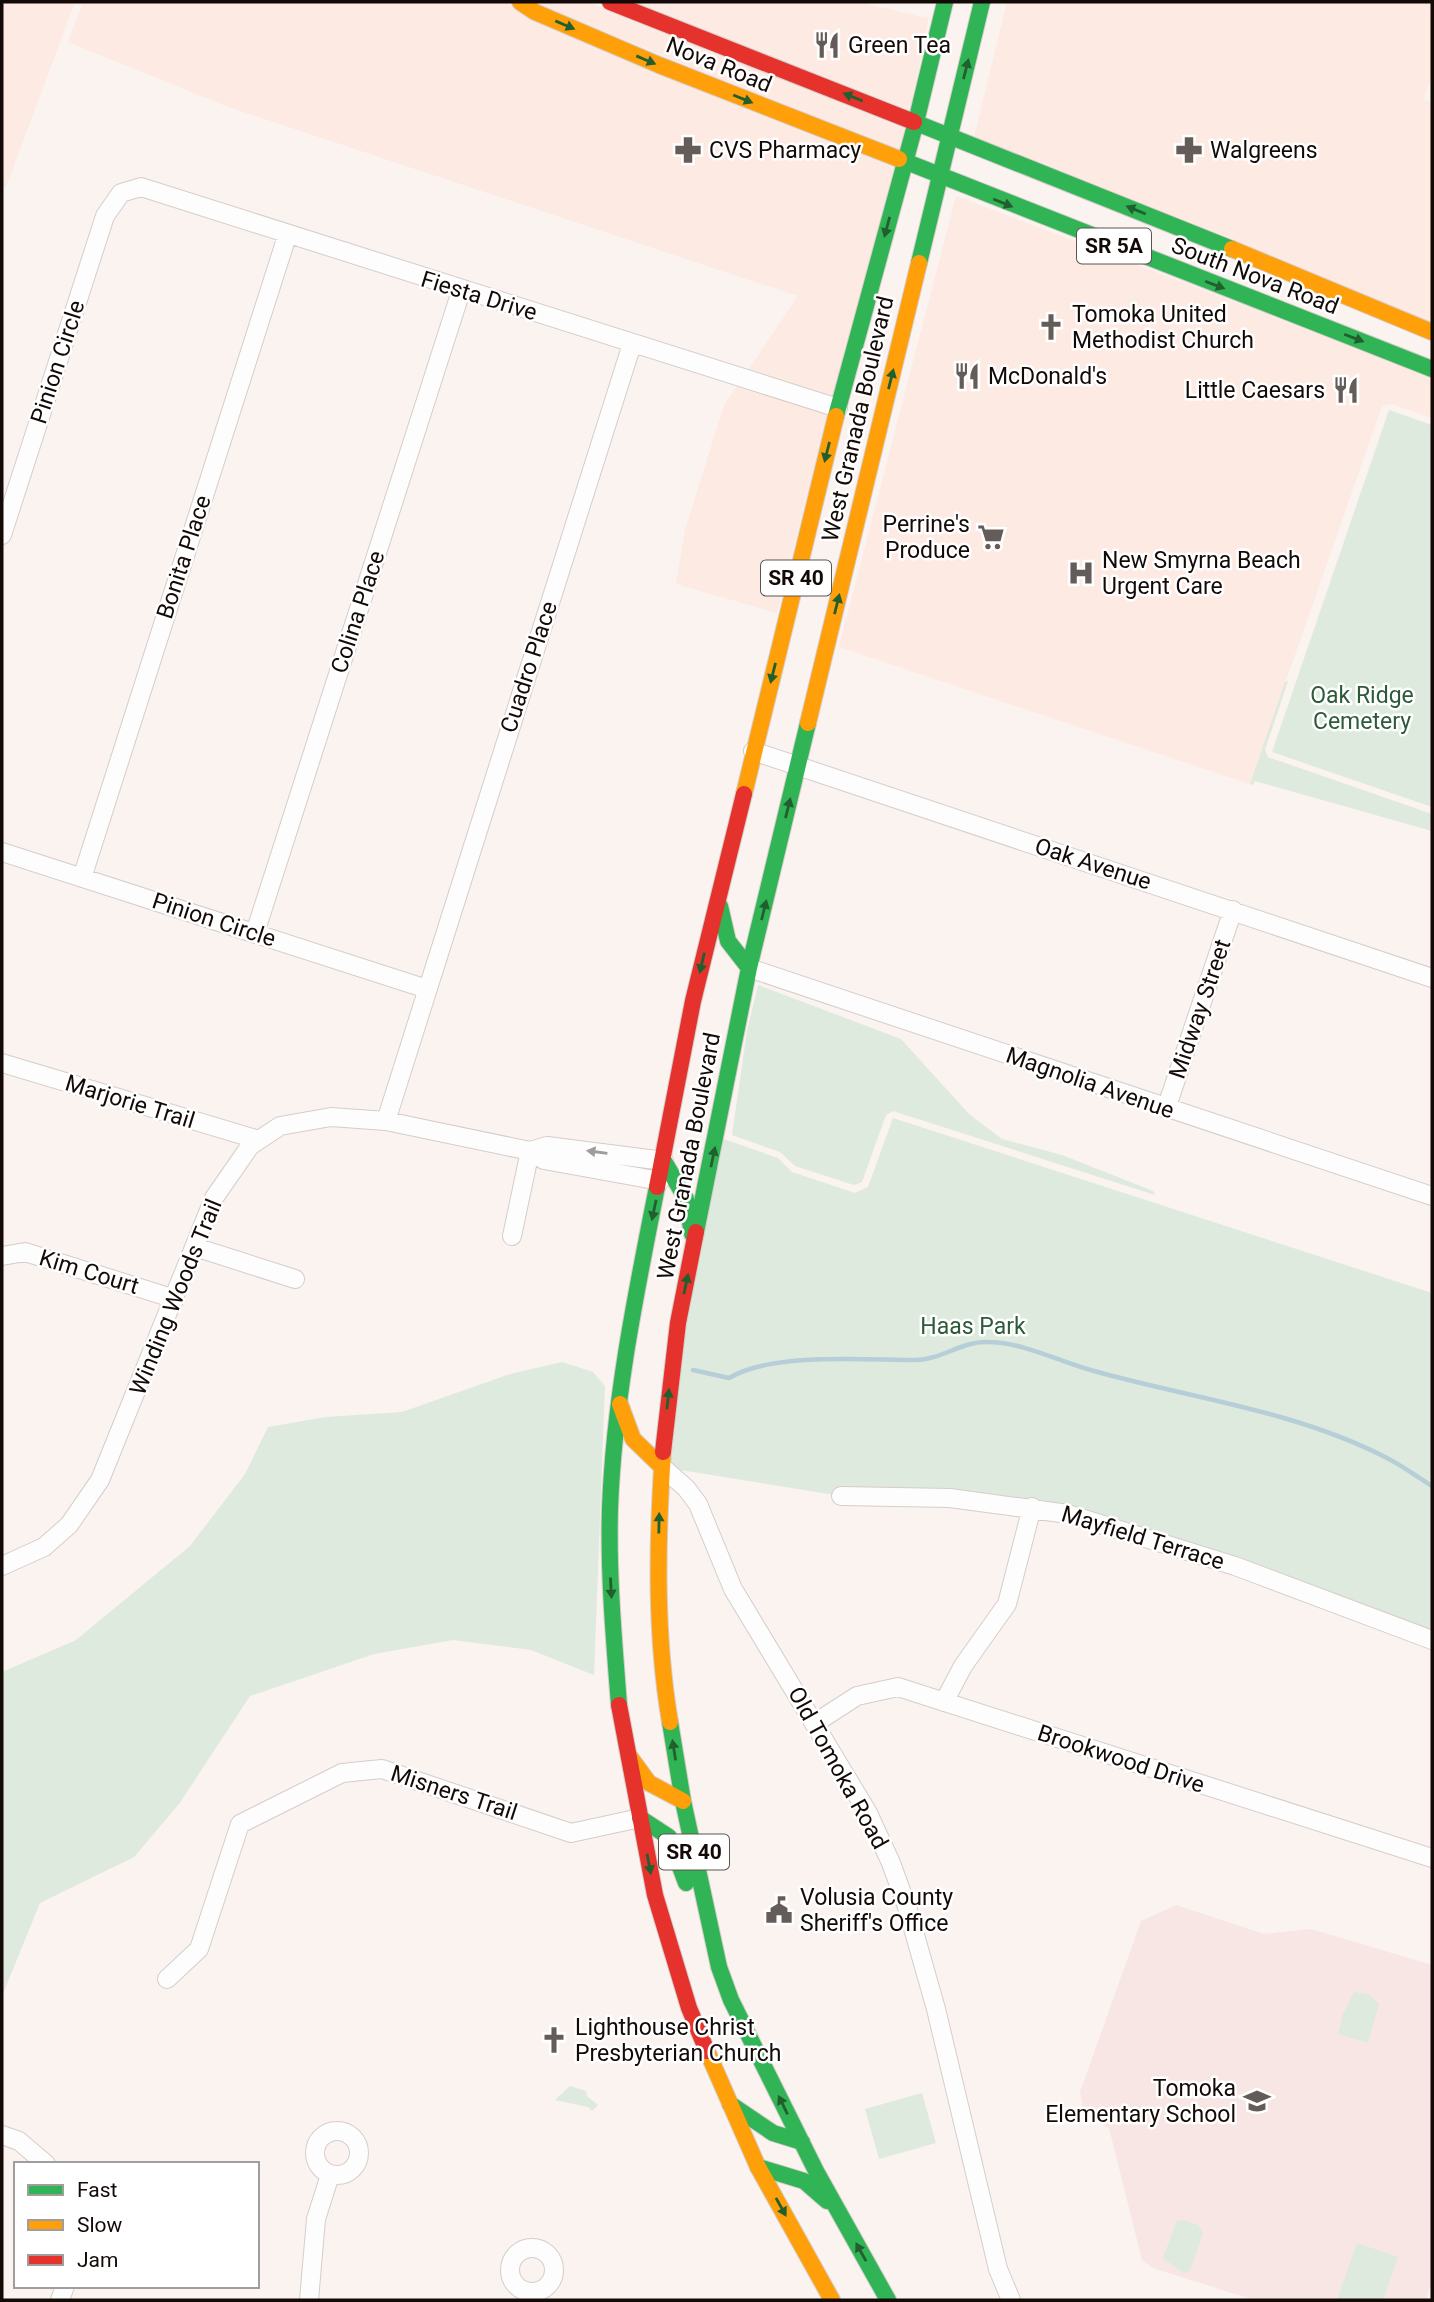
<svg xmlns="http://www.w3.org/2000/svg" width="1434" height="2302" font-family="Roboto,sans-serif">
  <rect width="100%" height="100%" fill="#faf3f0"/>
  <!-- built -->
  <path fill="#fdeae2" d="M2,2H75L6,187L2,186Z
    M83,2H506L532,19L895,168L832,398L747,372L798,296L228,107L68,42Z
    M533,2H588L906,127L899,153Z
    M631,2H858L922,17L929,16L910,111Z
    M1007,2H1432V75L1424,99L1432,103V324L974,137Z
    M956,196L1432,377V418L1391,404L1382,406L1250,784L839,647Z
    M738,385L828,413L777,613L676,584L685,530L724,405Z"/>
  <!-- education -->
  <path fill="#f7e6e3" d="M1176,1905L1264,1934L1311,1929L1432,1965V2281L1426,2300H1254L1153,2268L1142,2260L1109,2128L1084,2115L1080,2092L1141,1921Z"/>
  <!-- green -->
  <path fill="#deeadd" d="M1389,410L1432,425V807L1272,752Z
    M1288,681L1265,750L1268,757L1432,814V831L1255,781L1253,785L1250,784L1285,682Z
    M758,985L901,1039L969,1114L1002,1139L1062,1155L1153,1191L1155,1195L893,1111L886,1115L862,1182L854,1185L795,1166L780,1152L732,1135L747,1031Z
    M893,1118L1432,1293V1640L1068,1514L841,1496L662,1467L718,1137L778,1158L792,1172L855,1193L868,1187Z
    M562,1362L593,1372L605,1386L594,1675L531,1650L453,1640L374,1654L250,1696L179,1804L134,1857L40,1903L2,1996V1672L76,1640L190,1546L245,1474L268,1427L326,1417L402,1412L510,1374Z
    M1354,1992L1370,1995L1379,2004L1368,2043L1338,2034L1343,2014Z
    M570,2086L586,2091L587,2096L598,2105L592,2111L588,2107L555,2100Z
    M922,2093L936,2143L879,2159L865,2109Z
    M1183,2220L1198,2225L1203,2233L1190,2271L1183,2273L1163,2258L1177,2221Z
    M1357,2243L1398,2257L1383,2300H1337Z"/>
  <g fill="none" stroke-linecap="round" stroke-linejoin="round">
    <!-- stream -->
    <path stroke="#b6ced7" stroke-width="4.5" d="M693,1370L729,1378C773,1352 864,1360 916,1360C940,1360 963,1341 987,1342C1024,1342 1059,1362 1094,1371C1190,1398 1292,1410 1383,1456C1400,1464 1416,1476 1432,1486"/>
    <defs>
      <path id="street" d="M2,535L105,216L121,193L141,187L838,408
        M753,751L1432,978
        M2,852L427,989
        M82,878L287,236
        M255,933L461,291
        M749,968L1432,1196
        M2,1063L259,1140
        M1166,1109L1233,910
        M386,1121L632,344
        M530,1151L547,1146L664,1161
        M512,1236L530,1151
        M195,1247L295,1279
        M2,1256L25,1252L175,1299
        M662,1467L686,1488L698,1504L733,1589L868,1813L891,1863L907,1907L936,2009L998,2269L1011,2300
        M841,1496L950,1498L1068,1514L1235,1566L1432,1640
        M2,1566L44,1547L69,1525L100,1480L214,1198L250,1146L280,1126L331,1117L386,1121L530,1151L544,1160L660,1181
        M944,1702L963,1666L1007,1604L1032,1507
        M815,1723L857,1696L898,1687L1432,1858
        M167,1979L199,1949L240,1824L342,1773L382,1769L571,1833L640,1818
        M315 2153a22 22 0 1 1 44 0a22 22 0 1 1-44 0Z
        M2,2135L19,2141L46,2164
        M510 2270a22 22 0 1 1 44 0a22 22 0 1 1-44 0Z
        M60,2300L65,2286
        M309,2300L316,2219L330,2175"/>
      <path id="fast" d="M914,122L1232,249
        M899,159L1432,369
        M919,263L982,2
        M836,416L916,122L945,2
        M720,906L728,941L749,968
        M664,1161L686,1199L692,1234
        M696,1232L749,968L808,723
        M619,1705C614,1640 608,1574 610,1508C614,1399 636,1293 657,1187
        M670,1722L683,1801L719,1967L731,2000L817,2173L888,2300
        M640,1818L669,1837L686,1883
        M730,2104L773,2133L802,2142
        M758,2167L804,2181L827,2201"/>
      <path id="slow" d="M520,2L535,12L659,65L899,159
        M1232,249L1432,332
        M808,723L919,263
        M744,794L836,416
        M620,1404L633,1439L662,1467
        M663,1452C657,1541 655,1634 670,1722
        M630,1757L649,1783L683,1801
        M707,2051L758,2167L832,2300"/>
      <path id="jam" d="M610,2L914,122
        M657,1187L693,1001L744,794
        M663,1452L678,1323L696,1232
        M619,1705L655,1895L689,2008L707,2051"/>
    </defs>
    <!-- street casing -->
    <use href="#street" stroke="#d5cdca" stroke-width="20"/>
    <!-- fast casing -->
    <use href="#fast" stroke="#d5cdca" stroke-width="18"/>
    <!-- slow casing -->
    <use href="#slow" stroke="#d5cdca" stroke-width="18"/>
    <!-- jam casing -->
    <use href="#jam" stroke="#d5cdca" stroke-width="18"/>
    <!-- street -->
    <use href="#street" stroke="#fefdfd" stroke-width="18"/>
    <!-- fast -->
    <use href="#fast" stroke="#30b455" stroke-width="16"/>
    <!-- slow -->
    <use href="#slow" stroke="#ff9f0a" stroke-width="16"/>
    <!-- jam -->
    <use href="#jam" stroke="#e5322d" stroke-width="16"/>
  </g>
  <!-- one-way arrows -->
  <defs><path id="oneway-solid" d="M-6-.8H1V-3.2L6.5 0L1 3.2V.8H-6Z" transform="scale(1.75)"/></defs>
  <g fill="#225f2e">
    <use href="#oneway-solid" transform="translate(565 25) rotate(23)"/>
    <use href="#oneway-solid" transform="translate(646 60) rotate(23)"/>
    <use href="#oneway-solid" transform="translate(966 69) rotate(-76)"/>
    <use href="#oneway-solid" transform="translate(853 97) rotate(-158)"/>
    <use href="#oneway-solid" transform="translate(743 99) rotate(22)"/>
    <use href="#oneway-solid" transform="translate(1003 203) rotate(22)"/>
    <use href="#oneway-solid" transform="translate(1136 210) rotate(-158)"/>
    <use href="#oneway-solid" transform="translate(887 227) rotate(105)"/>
    <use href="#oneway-solid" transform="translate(1215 285) rotate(21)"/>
    <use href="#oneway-solid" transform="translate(1354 338) rotate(21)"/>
    <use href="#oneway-solid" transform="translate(891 379) rotate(-76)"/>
    <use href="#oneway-solid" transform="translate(827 452) rotate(104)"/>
    <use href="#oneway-solid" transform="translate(837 604) rotate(-76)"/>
    <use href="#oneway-solid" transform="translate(773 673) rotate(104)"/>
    <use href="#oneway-solid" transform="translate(788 808) rotate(-76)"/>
    <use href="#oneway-solid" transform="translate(764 910) rotate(-76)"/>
    <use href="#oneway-solid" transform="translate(702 963) rotate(103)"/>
    <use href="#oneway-solid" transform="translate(713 1157) rotate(-78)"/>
    <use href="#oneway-solid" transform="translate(654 1210) rotate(102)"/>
    <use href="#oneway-solid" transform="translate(686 1284) rotate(-78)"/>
    <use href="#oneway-solid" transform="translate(668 1399) rotate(-84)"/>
    <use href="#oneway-solid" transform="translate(659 1523) rotate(-89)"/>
    <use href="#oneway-solid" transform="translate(611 1588) rotate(87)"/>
    <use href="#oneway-solid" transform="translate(674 1750) rotate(-99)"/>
    <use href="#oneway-solid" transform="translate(649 1864) rotate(79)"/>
    <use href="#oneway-solid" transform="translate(783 2105) rotate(-116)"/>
    <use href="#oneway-solid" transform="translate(781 2207) rotate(61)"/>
    <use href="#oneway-solid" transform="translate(861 2252) rotate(-119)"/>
  </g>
  <use fill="#a09c9b" href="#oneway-solid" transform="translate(597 1152) rotate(-172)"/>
  <!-- icons -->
  <defs>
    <symbol id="restaurant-bare" viewBox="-9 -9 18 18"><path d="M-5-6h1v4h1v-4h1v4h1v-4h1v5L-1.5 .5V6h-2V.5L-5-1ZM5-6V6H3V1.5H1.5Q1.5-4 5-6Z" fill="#645c59" stroke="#fff" stroke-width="2.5" paint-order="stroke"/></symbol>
    <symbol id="pharmacy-bare" viewBox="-9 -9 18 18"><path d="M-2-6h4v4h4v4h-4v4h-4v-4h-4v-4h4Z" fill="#645c59" stroke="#fff" stroke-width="2.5" paint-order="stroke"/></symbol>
    <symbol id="church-bare" viewBox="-9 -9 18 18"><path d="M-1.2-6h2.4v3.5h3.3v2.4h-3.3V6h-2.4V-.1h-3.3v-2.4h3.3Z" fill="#645c59" stroke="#fff" stroke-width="2.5" paint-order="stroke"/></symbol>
    <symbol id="supermarket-bare" viewBox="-9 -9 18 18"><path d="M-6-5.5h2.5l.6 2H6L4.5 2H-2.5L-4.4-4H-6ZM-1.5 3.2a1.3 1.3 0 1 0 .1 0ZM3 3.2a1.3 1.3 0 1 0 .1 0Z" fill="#645c59" stroke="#fff" stroke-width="2.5" paint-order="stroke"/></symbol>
    <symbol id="hospital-bare" viewBox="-9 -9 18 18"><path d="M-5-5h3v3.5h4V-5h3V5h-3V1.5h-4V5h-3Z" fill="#645c59" stroke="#fff" stroke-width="2.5" paint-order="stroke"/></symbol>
    <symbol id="civic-bare" viewBox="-9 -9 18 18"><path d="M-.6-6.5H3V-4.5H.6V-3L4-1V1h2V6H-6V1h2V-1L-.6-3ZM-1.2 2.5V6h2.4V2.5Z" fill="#645c59" stroke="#fff" stroke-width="2.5" paint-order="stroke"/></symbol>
    <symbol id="school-bare" viewBox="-9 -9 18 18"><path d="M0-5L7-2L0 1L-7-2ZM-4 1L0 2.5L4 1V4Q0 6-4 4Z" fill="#645c59" stroke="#fff" stroke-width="2.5" paint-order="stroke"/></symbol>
  </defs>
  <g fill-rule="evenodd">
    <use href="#restaurant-bare" x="808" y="26" width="38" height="38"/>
    <use href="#pharmacy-bare" x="669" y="131" width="38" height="38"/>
    <use href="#pharmacy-bare" x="1170" y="131" width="38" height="38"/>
    <use href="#church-bare" x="1032" y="308" width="38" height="38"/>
    <use href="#restaurant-bare" x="948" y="357" width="38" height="38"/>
    <use href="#restaurant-bare" x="1327" y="371" width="38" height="38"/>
    <use href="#supermarket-bare" x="972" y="518" width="38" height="38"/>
    <use href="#hospital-bare" x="1062" y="554" width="38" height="38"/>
    <use href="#civic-bare" x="760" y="1891" width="38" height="38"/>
    <use href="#church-bare" x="535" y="2021" width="38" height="38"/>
    <use href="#school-bare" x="1238" y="2082" width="38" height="38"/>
  </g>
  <g text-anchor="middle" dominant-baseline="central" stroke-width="5" stroke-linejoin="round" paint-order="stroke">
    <!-- shield labels -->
    <g fill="#fff" stroke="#5a5451" stroke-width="2">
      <rect x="1077" y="228.5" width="74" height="35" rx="5"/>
      <rect x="761" y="560.5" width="70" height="35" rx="5"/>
      <rect x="659" y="1834.5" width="70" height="35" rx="5"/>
    </g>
    <g font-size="21" font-weight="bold" fill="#130a07">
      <text x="1114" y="246">SR 5A</text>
      <text x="796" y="578">SR 40</text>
      <text x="694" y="1852">SR 40</text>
    </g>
    <!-- poi labels -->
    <g font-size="23" fill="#130a07" stroke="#fff" text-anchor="start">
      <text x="848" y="45">Green Tea</text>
      <text x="709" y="150">CVS Pharmacy</text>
      <text x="1210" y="150">Walgreens</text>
      <text x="1072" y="314">Tomoka United<tspan x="1072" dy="26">Methodist Church</tspan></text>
      <text x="988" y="376">McDonald's</text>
      <text x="1325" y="390" text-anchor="end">Little Caesars</text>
      <text x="970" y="524" text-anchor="end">Perrine's<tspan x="970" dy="26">Produce</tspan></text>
      <text x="1102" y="560">New Smyrna Beach<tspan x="1102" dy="26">Urgent Care</tspan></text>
      <text x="800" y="1897">Volusia County<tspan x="800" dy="26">Sheriff's Office</tspan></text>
      <text x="575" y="2027">Lighthouse Christ<tspan x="575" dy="26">Presbyterian Church</tspan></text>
      <text x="1236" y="2088" text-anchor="end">Tomoka<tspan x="1236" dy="26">Elementary School</tspan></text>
    </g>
    <!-- street labels -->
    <g font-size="23" fill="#130a07" stroke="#fff">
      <text transform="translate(719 65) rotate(22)">Nova Road</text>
      <text transform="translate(1255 276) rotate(21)">South Nova Road</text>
      <text transform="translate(479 296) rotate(17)">Fiesta Drive</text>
      <text transform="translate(58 362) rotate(-72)">Pinion Circle</text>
      <text transform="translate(858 419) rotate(-77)">West Granada Boulevard</text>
      <text transform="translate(184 557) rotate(-72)">Bonita Place</text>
      <text transform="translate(358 612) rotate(-72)">Colina Place</text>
      <text transform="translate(529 667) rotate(-72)">Cuadro Place</text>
      <text transform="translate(1093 864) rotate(18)">Oak Avenue</text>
      <text transform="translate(214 920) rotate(18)">Pinion Circle</text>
      <text transform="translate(1200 1009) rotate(-71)">Midway Street</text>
      <text transform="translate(1090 1083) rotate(19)">Magnolia Avenue</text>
      <text transform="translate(130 1102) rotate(17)">Marjorie Trail</text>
      <text transform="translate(689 1156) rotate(-79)">West Granada Boulevard</text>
      <text transform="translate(89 1272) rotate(17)">Kim Court</text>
      <text transform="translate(176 1297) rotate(-68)">Winding Woods Trail</text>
      <text transform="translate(1143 1538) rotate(17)">Mayfield Terrace</text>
      <text transform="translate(1121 1759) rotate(18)">Brookwood Drive</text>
      <text transform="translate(838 1768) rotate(61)">Old Tomoka Road</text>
      <text transform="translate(454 1793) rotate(18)">Misners Trail</text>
    </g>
    <!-- park labels -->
    <g font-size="23" fill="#2d5a39" stroke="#fff">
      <text x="1362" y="695">Oak Ridge<tspan x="1362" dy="26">Cemetery</tspan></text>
      <text x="973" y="1326">Haas Park</text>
    </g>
  </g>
  <!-- border -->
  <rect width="1434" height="2302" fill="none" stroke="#130a07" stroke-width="7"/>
  <!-- legend -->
  <rect x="14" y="2162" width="245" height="126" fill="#ffffff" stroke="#a19d9c" stroke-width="2"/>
  <rect x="28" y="2185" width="35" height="10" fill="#30b455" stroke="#a19d9c" stroke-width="2"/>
  <text x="77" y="2197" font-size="21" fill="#130a07">Fast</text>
  <rect x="28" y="2220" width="35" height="10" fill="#ff9f0a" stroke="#a19d9c" stroke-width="2"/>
  <text x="77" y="2232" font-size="21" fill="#130a07">Slow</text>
  <rect x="28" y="2255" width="35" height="10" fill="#e5322d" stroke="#a19d9c" stroke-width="2"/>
  <text x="77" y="2267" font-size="21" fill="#130a07">Jam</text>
</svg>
